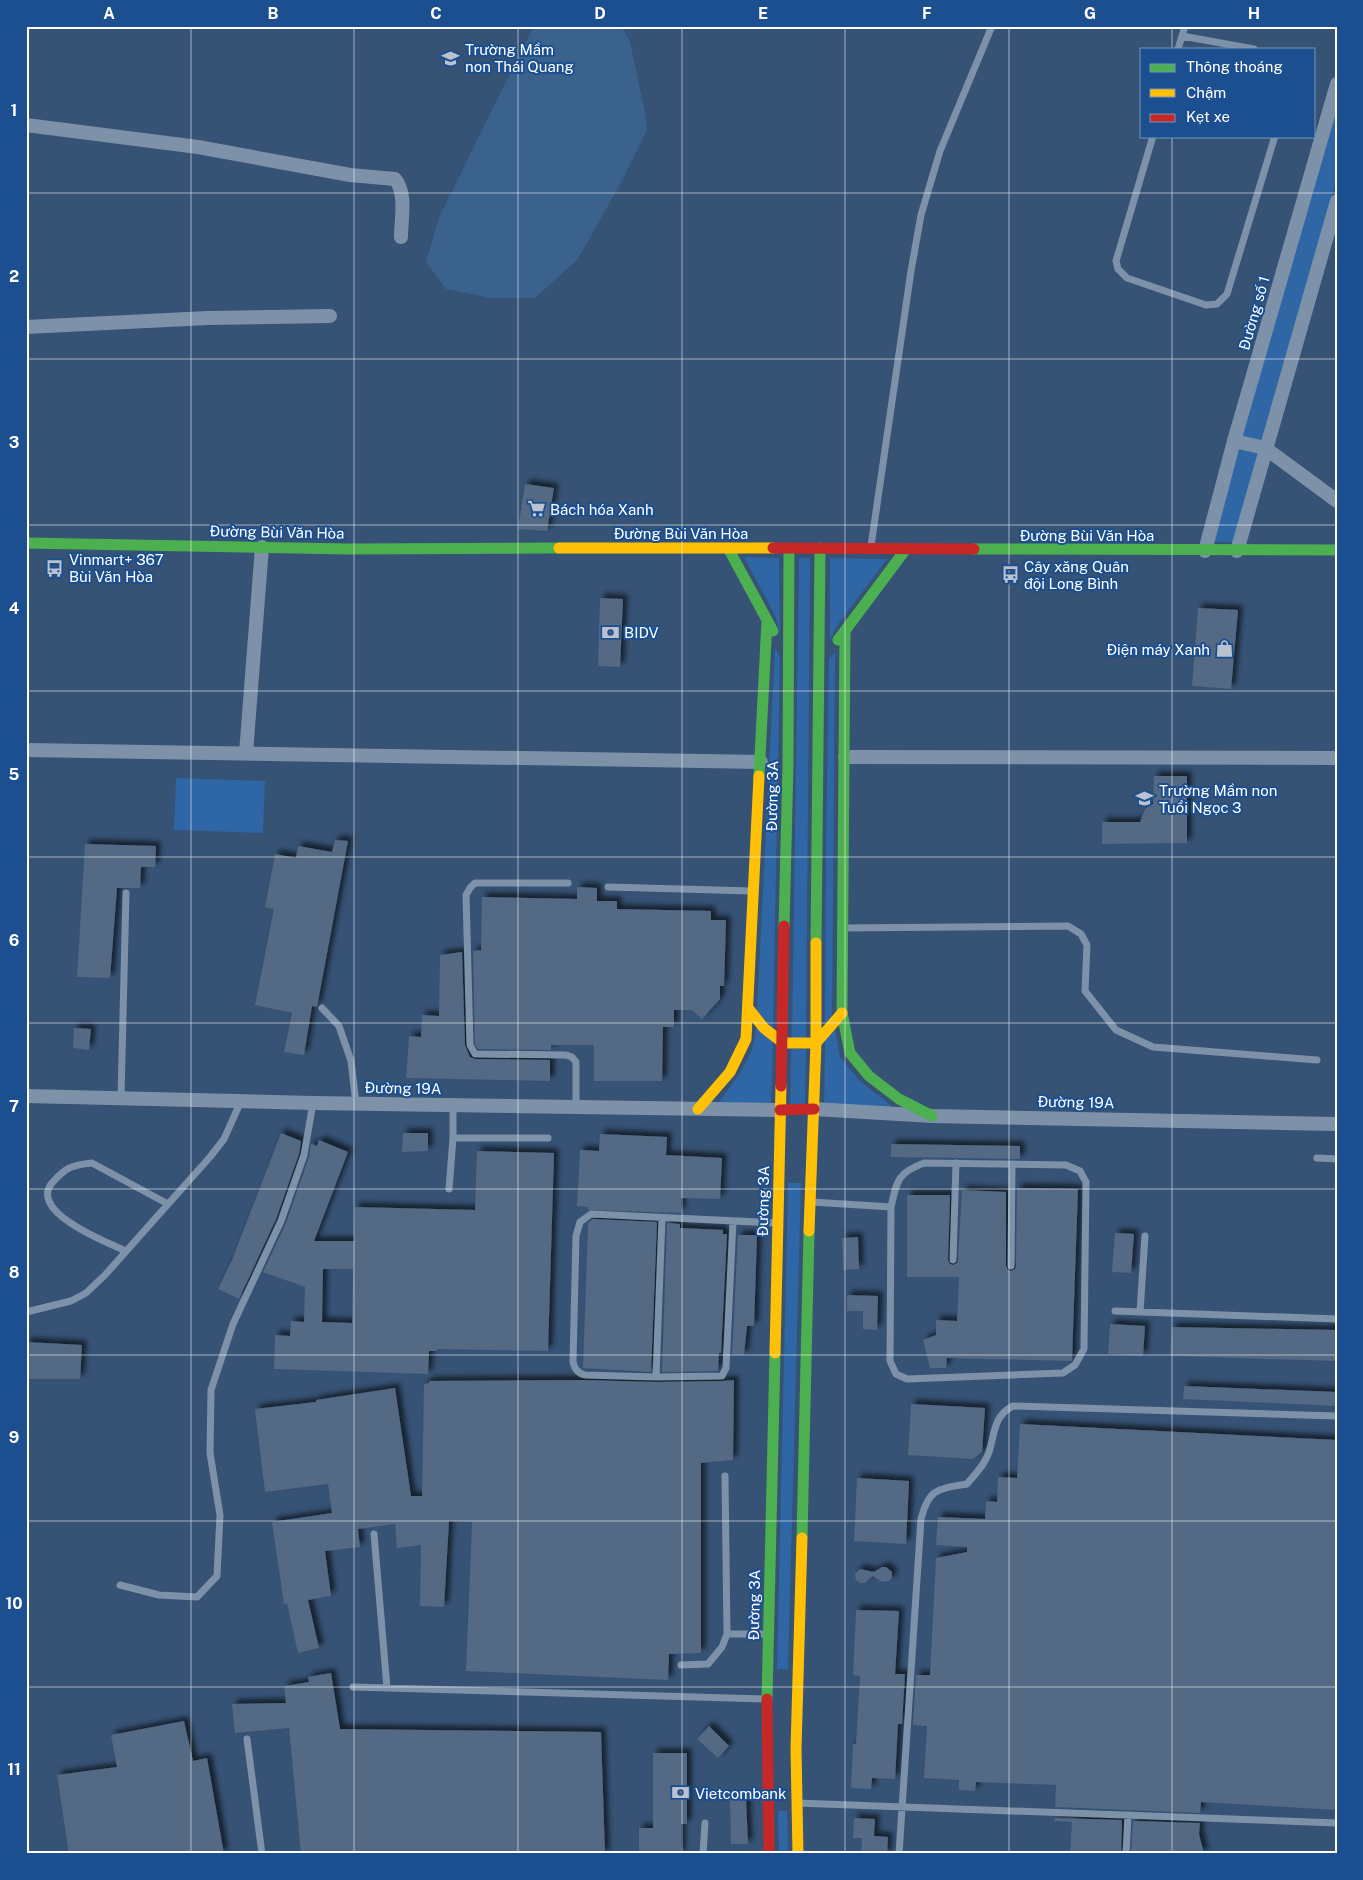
<svg xmlns="http://www.w3.org/2000/svg" width="1363" height="1880" font-family="'Public Sans',sans-serif">
  <defs>
    <filter id="shadow"><feDropShadow dx="4.5" dy="-4.5" stdDeviation="2.5" flood-color="#0009"/></filter>
  </defs>
  <rect width="100%" height="100%" fill="#365274"/>
  <!-- green -->
  <path fill="#2f66a5" d="M1337,105V179L1261,441L1241,437Z
    M1238,448L1258,453L1234,542H1213Z
    M744,557L779,558L780,633L775,615Z
    M799,558H810L806,1038H792Z
    M830,558L887,559L836,627L830,641Z
    M775,648L780,657L773,1028L757,1011Z
    M835,652L832,1016L825,1024L826,844L829,659Z
    M176,778L265,781L263,833L174,830Z
    M756,1027L773,1042L771,1109L715,1107C733,1083 755,1058 756,1027Z
    M835,1029L840,1057L860,1081L894,1108L824,1109L825,1041Z
    M791,1049H806L805,1110H790Z
    M788,1183H801L788,1669H777Z
    M778,1811H787L788,1854H779Z"/>
  <!-- water -->
  <path fill="#3b618d" d="M534,26H621L630,42L644,108L647,130L623,179L578,259L535,298H490L446,289L426,262L440,215Z"/>
  <!-- building -->
  <path fill="#526984" fill-rule="evenodd" filter="url(#shadow)" d="M525,484L554,488L547,531L518,529Z
    M600,598L623,599L620,667L598,666Z
    M1198,608L1238,610L1231,689L1192,686Z
    M1154,776H1187V843L1102,844V822H1140L1145,809L1153,804Z
    M335,840L348,841L317,1007L312,1006L304,1055L284,1052L292,1013L255,1005L274,909L265,907L275,854L296,858L298,846L332,852Z
    M85,844L156,846L155,867H141L140,888H117L110,978L77,977Z
    M577,887L597,888V901H617V909L711,911V920H726L724,986H720V999L702,1019L692,1010H674V1027H663L662,1081H594V1045H551V1050L478,1049L475,1044L473,951L481,950L482,897L577,899Z
    M462,952L465,1045L470,1057L475,1059L550,1060V1081L406,1078L409,1036L421,1037L422,1015L439,1016L440,955Z
    M74,1028L91,1029L89,1050L73,1048Z
    M281,1133L301,1141L299,1154L276,1219L239,1299L218,1289L232,1260Z
    M403,1133H428V1151L402,1152Z
    M600,1134L667,1137L666,1155L722,1158L720,1199L681,1198V1213L588,1210V1207L577,1206L580,1150L599,1151Z
    M319,1140L348,1152L314,1241H354L355,1207L475,1210L477,1151L554,1153L548,1351L437,1349V1351H429L428,1374L274,1369L275,1335L290,1336L291,1321L304,1322L305,1287L263,1272L286,1223L309,1157L311,1144L317,1146ZM323,1269H353L352,1323L322,1322Z
    M891,1144L1020,1146V1159L891,1157Z
    M1017,1188L1078,1189L1072,1359L1071,1361L947,1358L946,1368H930L923,1340L936,1335V1320L957,1321L959,1277H907V1195H950L948,1260L950,1264L953,1265L957,1263L958,1260L962,1190L1006,1192V1266L1008,1270L1011,1271L1015,1269L1016,1266Z
    M593,1219L657,1222L651,1372L583,1368L588,1223Z
    M667,1223L680,1224V1228L723,1230V1234H727L721,1353H719L718,1371L662,1372Z
    M1115,1233L1134,1234L1131,1273L1112,1272Z
    M738,1235H757L754,1326H747L744,1355L732,1354Z
    M858,1237L859,1269L843,1270L842,1238Z
    M847,1295L878,1296L877,1330L863,1329V1311H847Z
    M1110,1324L1145,1326L1143,1356L1108,1354Z
    M1172,1327L1337,1330L1336,1361L1170,1356Z
    M26,1342L82,1345L80,1379H26Z
    M582,1380L656,1382L722,1381L734,1380L733,1460L701,1463V1653L669,1654L668,1680L466,1671L472,1522L449,1521L444,1607L420,1606L421,1545L397,1548L395,1524L358,1529L360,1547L325,1551L331,1596L308,1600L319,1648L298,1653L287,1603L284,1604L272,1522L332,1513L328,1484L265,1492L255,1409L316,1402V1400L395,1388L411,1496H422L424,1384L429,1383V1381Z
    M1184,1386L1337,1392V1406L1183,1399Z
    M911,1404L985,1408L982,1452L973,1459L908,1455Z
    M1020,1424L1337,1440V1810L1201,1802L1200,1813L1055,1807L1056,1785L976,1782L975,1791L959,1790V1780L924,1778L927,1726L913,1725L916,1675H930L936,1558L967,1552V1547L936,1545L938,1517L985,1519L986,1501L997,1502L998,1477L1017,1478Z
    M857,1478L909,1481L906,1544L854,1541Z
    M882,1567H886L892,1572V1578L889,1581L882,1582L873,1576L865,1583H860L856,1580L855,1574L860,1569L874,1572Z
    M856,1610L899,1611L895,1674H905L902,1724H898L895,1779L872,1778L871,1789L851,1788L853,1744H856L860,1676L853,1675Z
    M331,1673L340,1729L601,1732L605,1854H301L289,1728L235,1733L232,1704L286,1703L284,1686L309,1682L308,1677Z
    M184,1721L193,1761L207,1758L224,1854H69L57,1775L117,1767L111,1735Z
    M709,1726L729,1746L718,1758L697,1739Z
    M653,1753H687V1824H681V1854H639V1828H653Z
    M746,1798L748,1844H731L730,1799Z
    M854,1818L875,1819L874,1836L888,1837L887,1854H861L862,1838H853Z
    M1055,1818L1122,1820L1121,1854H1070L1072,1822L1054,1821Z
    M1133,1821L1200,1823L1199,1834L1204,1854H1131Z"/>
  <g fill="none" stroke-linecap="round" stroke-linejoin="round">
    <!-- lane -->
    <path stroke="#7d92a8" stroke-width="7" d="M1182,36L1254,49
      M1178,49L1185,26
      M1153,136L1116,261L1118,269L1127,278L1206,305L1217,304L1227,294L1275,136
      M871,546L911,271L921,215L940,151L992,26
      M568,883H475L470,888L466,895L470,1045L475,1054L566,1055L572,1057L576,1062V1107
      M608,887L752,891
      M842,928L1068,926L1081,934L1087,945L1085,991L1116,1030L1153,1047L1317,1060
      M322,1008L339,1026L351,1061L356,1104
      M121,1097L126,893
      M453,1105V1138H548
      M1317,1158L1337,1159
      M449,1189L453,1138
      M812,1202L891,1207L890,1361L896,1374L907,1379L1063,1373L1075,1365L1084,1349L1086,1182L1080,1171L1066,1165L924,1163C897,1173 897,1181 891,1207
      M733,1221L726,1368L722,1376L656,1377L585,1375C578,1373 575,1370 573,1362L576,1236L580,1222L591,1214L777,1223
      M126,1251C108,1243 28,1212 52,1183C65,1168 71,1165 92,1163L168,1204
      M953,1260L956,1163
      M1011,1266L1012,1164
      M1115,1311L1337,1319
      M26,1312L71,1301L86,1293L105,1275L210,1157L224,1139L241,1101
      M1140,1312L1145,1236
      M656,1377L662,1218
      M374,1534L387,1688
      M120,1585L159,1595L197,1597L217,1576L220,1515L210,1453L211,1390L233,1324L281,1221L304,1155L313,1103
      M727,1634H766
      M681,1665L708,1664L722,1647L727,1634L725,1476
      M353,1687L766,1699
      M247,1739L262,1854
      M797,1803L1337,1823
      M703,1854L705,1823
      M899,1854L921,1519C929,1488 938,1489 967,1484C975,1474 985,1465 989,1452C995,1434 993,1416 1013,1406L1337,1416
      M1126,1854L1128,1815"/>
    <!-- street -->
    <path stroke="#7d92a8" stroke-width="14" d="M26,125L198,147L350,175L395,179C407,193 401,220 401,237
      M26,327L208,318L330,316
      M1234,441L1265,448L1337,501
      M1205,551L1234,441L1337,84
      M1237,551L1337,201
      M26,750L761,762
      M246,753L262,547
      M845,757L1337,758
      M26,1096L313,1103L780,1110
      M814,1109L932,1116L1337,1124"/>
    <!-- fast -->
    <path stroke="#4caf50" stroke-width="11" d="M26,543L347,549L559,548
      M728,548L773,631
      M974,549L1337,550
      M845,631L842,1013L850,1053L869,1076L899,1099L932,1116
      M838,640L906,549
      M759,776L767,620
      M784,926L788,765L789,548
      M816,943L820,548
      M802,1538L809,1231
      M767,1699L775,1353"/>
    <!-- slow -->
    <path stroke="#ffc107" stroke-width="11" d="M559,548H773
      M748,1008L764,1028L783,1043H816L842,1013
      M698,1109L730,1072L746,1039L759,776
      M809,1231L816,1043V943
      M775,1353L781,1086
      M798,1854L796,1749L802,1538"/>
    <!-- jam -->
    <path stroke="#c62828" stroke-width="11" d="M773,548L974,549
      M781,1086L784,926
      M780,1110L814,1109
      M767,1699L769,1854"/>
  </g>
  <!-- grid -->
  <path fill="none" stroke="#fff" stroke-width="1" stroke-opacity="0.55" d="M191,26V1854M354,26V1854M518,26V1854M682,26V1854M845,26V1854M1009,26V1854M1172,26V49M1172,136V1854M26,193H1337M26,359H1337M26,525H1337M26,691H1337M26,857H1337M26,1023H1337M26,1189H1337M26,1355H1337M26,1521H1337M26,1687H1337"/>
  <!-- icons -->
  <defs>
    <symbol id="school-bare" viewBox="-9 -9 18 18"><path d="M0-5L7-2L0 1L-7-2ZM-4 1L0 2.5L4 1V4Q0 6-4 4Z" fill="#b9c2ce" stroke="#1b4f8f" stroke-width="2.5" paint-order="stroke"/></symbol>
    <symbol id="supermarket-bare" viewBox="-9 -9 18 18"><path d="M-6-5.5h2.5l.6 2H6L4.5 2H-2.5L-4.4-4H-6ZM-1.5 3.2a1.3 1.3 0 1 0 .1 0ZM3 3.2a1.3 1.3 0 1 0 .1 0Z" fill="#b9c2ce" stroke="#1b4f8f" stroke-width="2.5" paint-order="stroke"/></symbol>
    <symbol id="bus-bare" viewBox="-9 -9 18 18"><path d="M-5-6H5V4H4V6H2V4H-2V6H-4V4H-5ZM-3.5-4V0h7V-4ZM-3.5 1.2v1.5H-2V1.2ZM2 1.2v1.5H3.5V1.2Z" fill="#b9c2ce" stroke="#1b4f8f" stroke-width="2.5" paint-order="stroke"/></symbol>
    <symbol id="bank-bare" viewBox="-9 -9 18 18"><path d="M-6-4H6V4H-6ZM0-2.3a2.3 2.3 0 1 0 0 4.6a2.3 2.3 0 1 0 0-4.6Z" fill="#b9c2ce" stroke="#1b4f8f" stroke-width="2.5" paint-order="stroke"/></symbol>
    <symbol id="shop-bare" viewBox="-9 -9 18 18"><path d="M-5-2.5h2.3a2.7 3.5 0 0 1 5.4 0H5L5.5 6h-11ZM-1.5-2.5h3a1.5 2.3 0 0 0-3 0Z" fill="#b9c2ce" stroke="#1b4f8f" stroke-width="2.5" paint-order="stroke"/></symbol>
  </defs>
  <g fill-rule="evenodd">
    <use href="#school-bare" x="438" y="46" width="25" height="25"/>
    <use href="#supermarket-bare" x="524" y="496" width="25" height="25"/>
    <use href="#bus-bare" x="42" y="556" width="25" height="25"/>
    <use href="#bus-bare" x="998" y="562" width="25" height="25"/>
    <use href="#bank-bare" x="598" y="620" width="25" height="25"/>
    <use href="#shop-bare" x="1212" y="636" width="25" height="25"/>
    <use href="#school-bare" x="1132" y="786" width="25" height="25"/>
    <use href="#bank-bare" x="668" y="1780" width="25" height="25"/>
  </g>
  <g text-anchor="middle" dominant-baseline="central" stroke-width="4" stroke-linejoin="round" paint-order="stroke">
    <!-- poi labels -->
    <g font-size="15" fill="#fff" stroke="#1b4f8f" text-anchor="start">
      <text x="465" y="49">Trường Mầm<tspan x="465" dy="17">non Thái Quang</tspan></text>
      <text x="550" y="509">Bách hóa Xanh</text>
      <text x="69" y="559">Vinmart+ 367<tspan x="69" dy="17">Bùi Văn Hòa</tspan></text>
      <text x="1024" y="566">Cây xăng Quân<tspan x="1024" dy="17">đội Long Bình</tspan></text>
      <text x="624" y="632">BIDV</text>
      <text x="1210" y="649" text-anchor="end">Điện máy Xanh</text>
      <text x="1159" y="790">Trường Mầm non<tspan x="1159" dy="17">Tuổi Ngọc 3</tspan></text>
      <text x="695" y="1793">Vietcombank</text>
    </g>
    <!-- street labels -->
    <g font-size="15" fill="#fff" stroke="#1b4f8f">
      <text transform="translate(1254 313) rotate(-74)">Đường số 1</text>
      <text transform="translate(277 532) rotate(1)">Đường Bùi Văn Hòa</text>
      <text x="681" y="533">Đường Bùi Văn Hòa</text>
      <text x="1087" y="535">Đường Bùi Văn Hòa</text>
      <text transform="translate(772 796) rotate(-89)">Đường 3A</text>
      <text transform="translate(403 1088) rotate(1)">Đường 19A</text>
      <text transform="translate(1076 1102) rotate(1)">Đường 19A</text>
      <text transform="translate(763 1201) rotate(-89)">Đường 3A</text>
      <text transform="translate(754 1605) rotate(-89)">Đường 3A</text>
    </g>
  </g>
  <!-- border -->
  <rect width="1363" height="1880" fill="none" stroke="#1b4f8f" stroke-width="55"/>
  <!-- legend -->
  <rect x="1140" y="48" width="175" height="90" fill="#1b4f8f" stroke="#7695bc"/>
  <rect x="1150" y="64" width="25" height="8" fill="#4caf50" stroke="#7695bc"/>
  <text x="1186" y="72" font-size="15" fill="#ffffff">Thông thoáng</text>
  <rect x="1150" y="89" width="25" height="8" fill="#ffc107" stroke="#7695bc"/>
  <text x="1186" y="98" font-size="15" fill="#ffffff">Chậm</text>
  <rect x="1150" y="114" width="25" height="8" fill="#c62828" stroke="#7695bc"/>
  <text x="1186" y="122" font-size="15" fill="#ffffff">Kẹt xe</text>
  <rect x="28" y="28" width="1308" height="1824" fill="none" stroke="#fff" stroke-width="2"/>
  <g font-size="16" text-anchor="middle" font-weight="bold" fill="#fff">
    <text x="109" y="19">A</text>
    <text x="273" y="19">B</text>
    <text x="436" y="19">C</text>
    <text x="600" y="19">D</text>
    <text x="763" y="19">E</text>
    <text x="927" y="19">F</text>
    <text x="1090" y="19">G</text>
    <text x="1254" y="19">H</text>
    <text x="14" y="116">1</text>
    <text x="14" y="282">2</text>
    <text x="14" y="448">3</text>
    <text x="14" y="614">4</text>
    <text x="14" y="780">5</text>
    <text x="14" y="946">6</text>
    <text x="14" y="1112">7</text>
    <text x="14" y="1278">8</text>
    <text x="14" y="1443">9</text>
    <text x="14" y="1609">10</text>
    <text x="14" y="1775">11</text>
  </g>
</svg>
